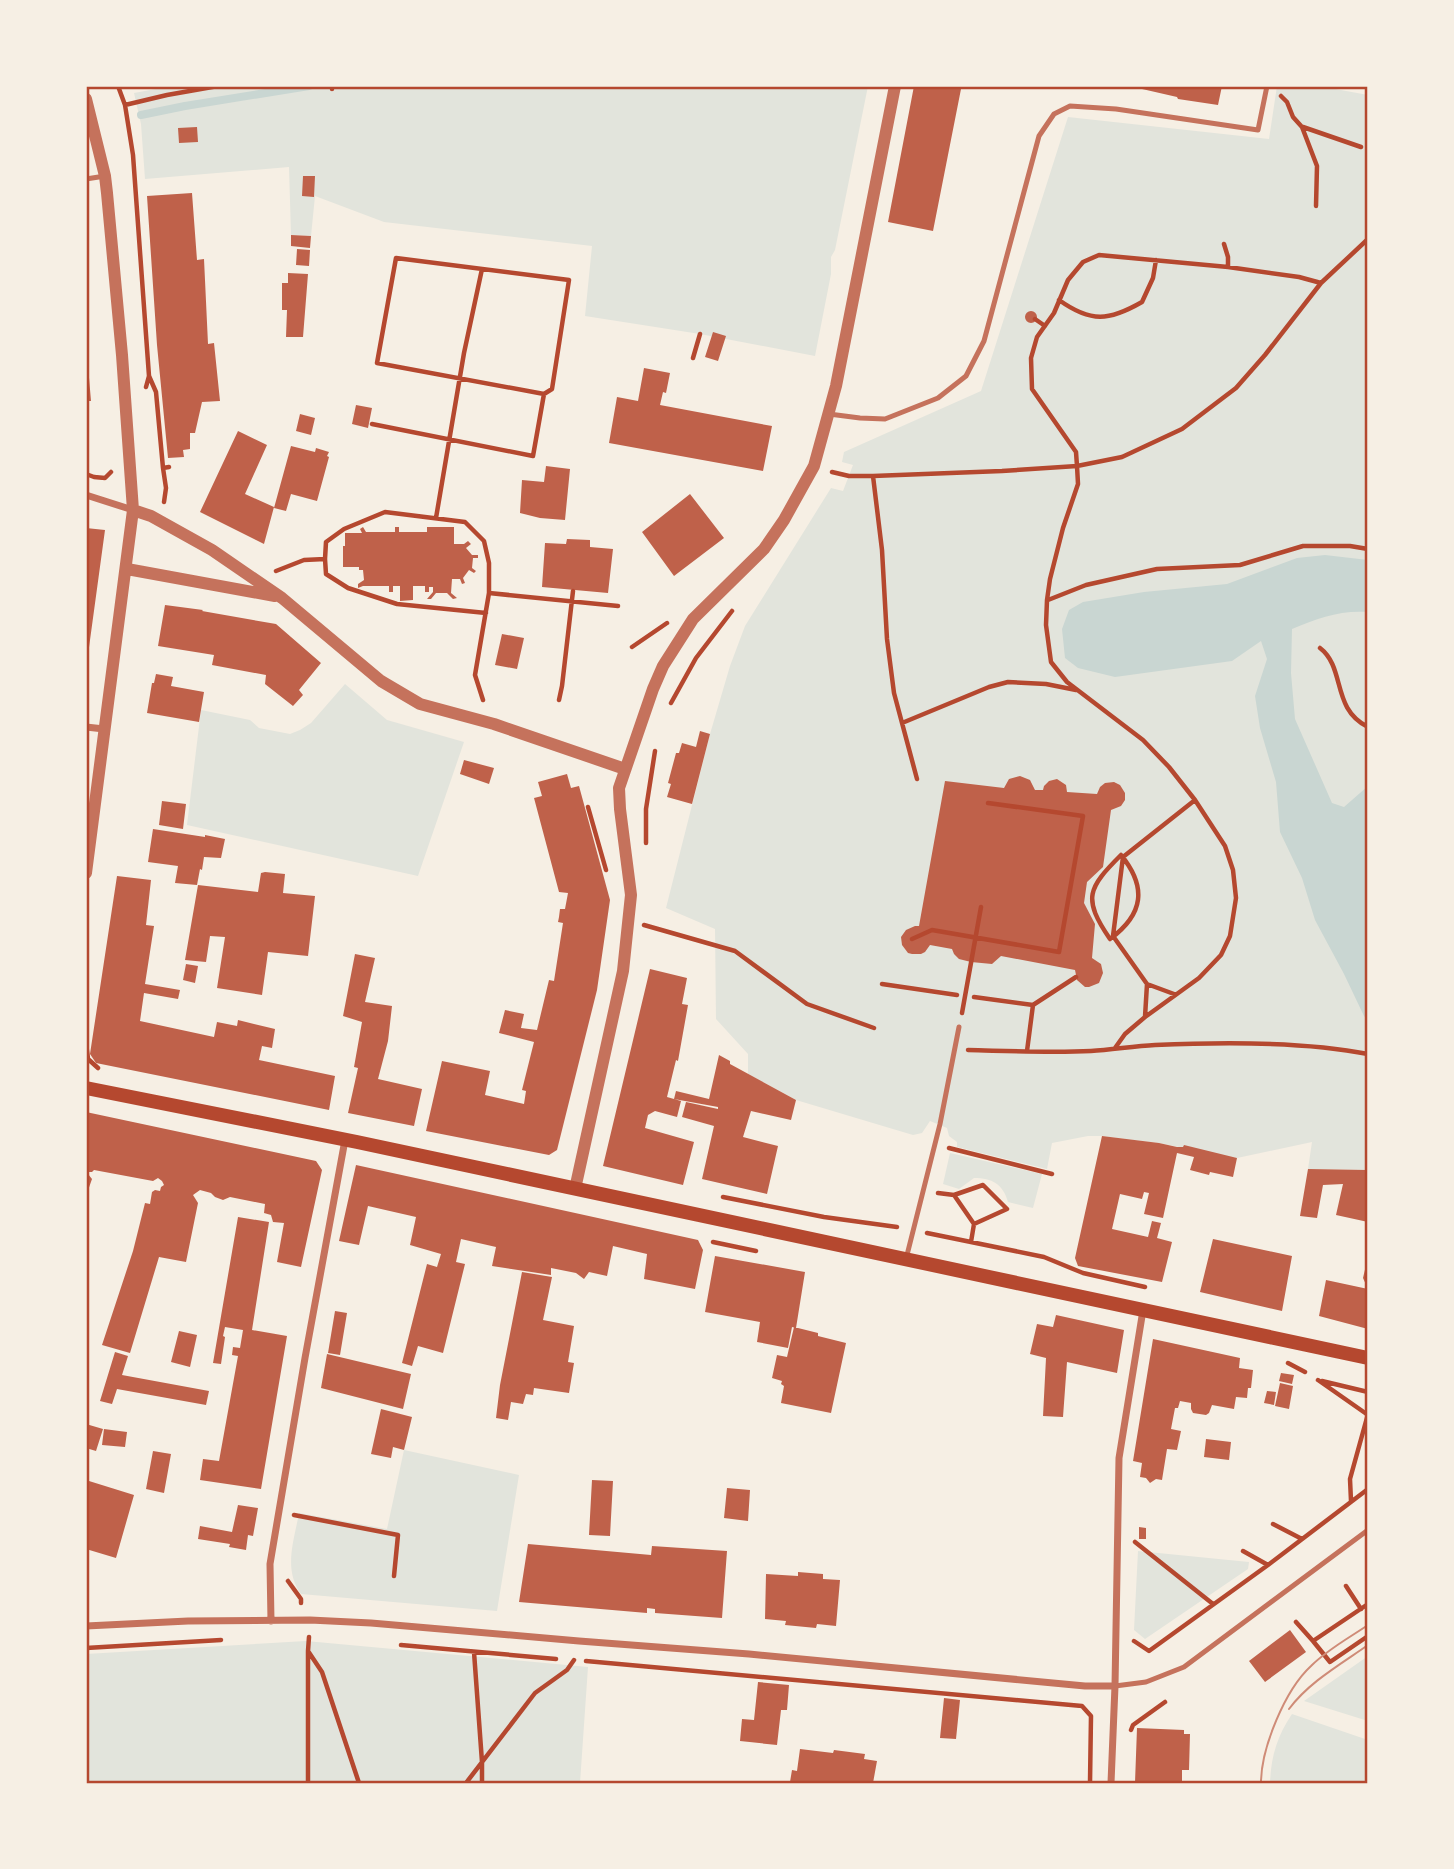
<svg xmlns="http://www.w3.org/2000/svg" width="1454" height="1869" font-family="'IBM Plex Sans',sans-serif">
  <rect width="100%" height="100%" fill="#f6efe4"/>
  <!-- green -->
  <path fill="#e2e4dc" d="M172,86H868L835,250L831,257V274L815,356L700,334L585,316L592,246L384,222L315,196L311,236L291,235L289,167L145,179L141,124L134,93Z
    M1277,86H1319L1368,95V1170L1308,1169L1312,1142L1237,1158L1158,1143L1102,1136H1088L1052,1143L1047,1169L957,1147V1142L949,1136L947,1128L930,1121L922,1133L913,1135L796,1100L748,1074V1054L716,1019L715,929L666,908L710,734L730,666L745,626L831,488L843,491L853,465L842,462L844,452L981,391L1068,117L1269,139Z
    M345,684L387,720L464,742L418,876L187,825L201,710L250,720L259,728L290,734L300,730L311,723Z
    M950,1153L1042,1174L1033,1208L1008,1202C1003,1184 992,1178 974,1178L959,1189L943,1184Z
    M404,1450L519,1475L497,1611L301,1594C283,1569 294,1541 299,1513L387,1529Z
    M1138,1551L1249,1562L1248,1569L1145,1639L1134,1630Z
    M306,1641L588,1667L580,1783H86V1654Z
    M1368,1656V1721L1304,1701Z
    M1292,1714L1368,1740V1783H1270C1271,1757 1277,1736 1292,1714Z"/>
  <!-- water -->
  <path fill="#c9d6d2" d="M1325,555L1368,560V612C1340,610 1318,618 1292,629L1291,673L1295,719L1332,803L1344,807L1368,786V1021L1364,1016L1344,974L1315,920L1302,878L1280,832L1276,782L1260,728L1255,696L1267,659L1261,641L1232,661L1115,677L1078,668L1065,658L1062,629L1069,610L1083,602L1144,592L1227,584L1297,558Z"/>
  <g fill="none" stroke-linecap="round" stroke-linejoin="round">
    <!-- stream -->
    <path stroke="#c9d6d2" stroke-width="8" d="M141,115L185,106L309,86"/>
  </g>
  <!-- building -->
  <path fill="#bf614a" d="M914,86H947L961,89L933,231L888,222Z
    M1129,86H1222L1218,105L1178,99L1177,97Z
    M197,127L198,142L179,143L178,128Z
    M303,176H315L314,197L302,196Z
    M192,193L197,260L204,259L208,344L214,343L220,401L202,402L195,433H190V449L183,450L184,457L168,458L157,345L147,196Z
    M291,235L311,236L310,248L291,246Z
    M297,249L310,250L309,266L296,265Z
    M288,273L308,274L303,337H286L287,310H282V283H288Z
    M1025 317a6 6 0 1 1 12 0a6 6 0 1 1-12 0Z
    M713,332L726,336L718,361L705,357Z
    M86,366H88L91,401H86Z
    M644,368L670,373L666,393L663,392L660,405L772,426L763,471L609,443L617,397L638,401Z
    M356,405L372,408L368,428L352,424Z
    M300,414L315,418L311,435L296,431Z
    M238,431L267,445L245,494L274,507L264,544L200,512Z
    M291,446L315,452L316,448L329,452L327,456L329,457L317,501L291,494L286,511L274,508Z
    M546,466L570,469L565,520L540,518L520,513L522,480L544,482Z
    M690,494L724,538L674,576L642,532Z
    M363,527L366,532H395V527H399V532H427V527H454V544H464L468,541L471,544L466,548L472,555H478V558H473L472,568L476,571L474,573L469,570L463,578L465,583L462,584L460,579H452L451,593L457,598L453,599L447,593H436L431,599H427L433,592V587H429V592H425V586H413V600L400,601V586H393V592H389V586H363L358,588V584L364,580L363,570H359V567H343V546H345V533H362L360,529Z
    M86,528L105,530L87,662H86Z
    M567,539L590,540V547L613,549L608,593L542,587L545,543L566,544Z
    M165,605L203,610L202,611L276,624L321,663L299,690L303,695L293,706L265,684L266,675L212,665L214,655L158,646Z
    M502,634L524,638L517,669L495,665Z
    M156,674L173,677L171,686L204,692L199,722L147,713L152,683H154Z
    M700,731L710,734L692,804L667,797L671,784L668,783L676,753H679L682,743L696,747Z
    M464,760L494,768L489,784L460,774Z
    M567,774L571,788L579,786L610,900L597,990L557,1150L549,1155L426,1131L442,1061L490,1071L485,1095L524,1104L526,1091L522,1090L534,1042L499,1033L505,1010L524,1014L521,1028L537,1030L549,980L554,981L563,923L558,922L559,917L560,909H565L568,893L559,892L534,798L542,796L538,782Z
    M1020,776L1030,780L1035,790H1043L1044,786L1049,781L1057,779L1066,785L1067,792L1097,794L1100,787L1105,783L1114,782L1120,785L1125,793V800L1121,806L1111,810L1103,867L1087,882L1084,903L1095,924L1092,958L1101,964L1103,973L1099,983L1089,987H1085L1077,980L1075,970L1001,956L992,964L971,962L959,959L954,954L952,949L930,945L925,952L921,954H912L908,953L902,945L901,937L906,930L915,926H919L945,781L1004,788L1009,779Z
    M162,801L186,804L183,829L159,825Z
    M153,829L205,837V835L225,839L221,858L204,857L202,870L200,869L197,885L175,883L178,866L148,862Z
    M265,872L285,874L283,893L315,896L308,956L268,952L262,995L217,988L225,937L210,936L206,962L185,960L198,885L258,892L261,873Z
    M117,876L151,880L146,925L154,926L145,984L180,990L178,999L144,993L140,1021L214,1037L217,1022L237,1026L238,1020L275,1029L272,1048L262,1046L259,1060L335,1076L329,1110L96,1063L90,1054Z
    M355,954L375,958L365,1002L392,1006L388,1041L378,1079L422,1089L414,1126L348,1113L358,1068L354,1067L362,1022L343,1016Z
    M186,964L198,966L195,983L183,980Z
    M650,969L687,978L682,1004L688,1005L678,1061L676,1060L667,1097L681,1101L677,1117L655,1111L648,1115L645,1128L694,1142L683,1185L603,1166Z
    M719,1055L730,1061V1064L796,1100L791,1120L751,1111L743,1137L778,1146L767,1194L702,1179L714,1126L682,1117L686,1102L718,1109V1107L674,1099L676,1091L709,1099Z
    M86,1112L316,1161L322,1170L301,1267L277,1262L284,1223L273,1222L271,1215L264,1213L265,1204L230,1197L223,1200L215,1197L211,1193L200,1190L193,1195L198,1203L186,1262L159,1257L130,1353L102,1345L133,1251L145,1203L150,1204L152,1192L155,1190L160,1191L161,1187L164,1185L162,1181L158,1178L153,1181L94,1170L92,1172H88V1174L92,1179L86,1196Z
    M1102,1136L1159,1143L1177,1147H1183L1184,1145L1237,1158L1233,1177L1210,1172L1209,1175L1190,1170L1194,1157L1177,1153L1163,1218L1144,1214L1149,1193L1144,1192L1142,1199L1120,1194L1112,1229L1148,1237L1152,1221L1161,1223L1157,1238L1172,1242L1162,1282L1078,1266L1075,1258Z
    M356,1165L698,1240L703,1250L695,1289L644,1279L647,1254L613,1246L607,1276L589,1272L584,1279L576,1273L551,1268V1275L492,1266L496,1247L461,1239L456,1262L465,1264L443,1353L418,1346L412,1366L402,1363L427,1264L437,1267L441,1254L410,1245L416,1217L368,1206L359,1245L339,1241Z
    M1308,1169L1368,1170V1222L1336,1215L1343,1184L1323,1185L1317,1218L1300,1216Z
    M238,1217L269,1222L252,1330L287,1336L261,1489L200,1480L203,1459L219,1461L238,1356L232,1355L233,1347L240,1348L243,1330L225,1327L223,1336L225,1337L221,1364L213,1363Z
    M1213,1239L1292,1256L1282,1311L1200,1292Z
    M715,1256L805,1272L796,1328L792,1327L788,1348L757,1342L760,1322L705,1312Z
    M1367,1261H1368V1329L1319,1316L1326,1280L1368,1289L1363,1278Z
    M522,1272L552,1277L543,1320L574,1326L568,1362L574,1363L569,1393L534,1388L533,1395L526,1394L523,1404L511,1402L508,1420L496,1418L500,1385Z
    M335,1311L347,1313L340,1355L328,1353Z
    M1056,1315L1124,1330L1117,1373L1067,1362L1063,1417L1043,1416L1046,1358L1030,1354L1037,1324L1053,1327Z
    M794,1327L818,1333V1336L846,1343L831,1413L781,1403L784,1386L781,1384L782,1381L772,1378L777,1355L787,1357Z
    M179,1331L197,1335L190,1367L171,1362Z
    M1153,1339L1240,1358L1239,1368L1253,1370L1251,1388H1248L1247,1398L1236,1397L1234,1409L1212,1405L1209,1413L1206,1415L1193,1413L1191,1409V1403L1180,1401L1178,1408H1175L1171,1429L1181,1431L1177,1450L1167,1449L1162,1480L1156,1479L1150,1483L1146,1478L1140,1477L1142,1463L1133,1461Z
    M115,1352L128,1356L122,1375L209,1391L206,1405L117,1389L112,1404L100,1401Z
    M327,1354L411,1374L403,1409L321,1388Z
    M1281,1373L1294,1375L1292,1384L1279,1381Z
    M1280,1383L1293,1386L1289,1409L1275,1406Z
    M1267,1391L1276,1392L1274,1405L1264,1403Z
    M381,1409L412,1417L404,1450L393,1447L391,1458L371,1454Z
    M86,1424L103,1429L96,1451L86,1448Z
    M104,1429L127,1432L125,1447L102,1445Z
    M1206,1439L1231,1442L1229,1460L1204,1457Z
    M153,1451L171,1454L164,1493L146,1489Z
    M592,1480L613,1481L610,1536L589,1535Z
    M89,1481L134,1495L116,1558L86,1549V1493Z
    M727,1488L750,1490L748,1521L724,1518Z
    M238,1505L258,1508L253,1536L248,1535L246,1550L229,1547L230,1544L198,1539L200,1526L232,1532Z
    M1139,1527L1146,1528V1539H1139Z
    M528,1544L651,1555L652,1546L727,1551L722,1618L655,1613V1609L647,1608V1613L519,1602Z
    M798,1572L823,1574V1579L840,1580L836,1626L817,1624L816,1628L785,1625L786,1621L765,1619L766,1574L798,1576Z
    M1290,1630L1306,1652L1265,1682L1249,1661Z
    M758,1682L789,1685L787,1710H781L777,1745L740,1741L742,1719L754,1720Z
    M944,1698L960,1700L956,1739L940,1738Z
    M1137,1728L1184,1730V1734H1190L1189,1770H1182V1783H1135Z
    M800,1749L833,1753L834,1750L865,1754L864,1759L877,1761L873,1783L790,1782L792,1770L797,1771Z"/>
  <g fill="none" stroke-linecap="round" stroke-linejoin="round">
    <!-- path -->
    <path stroke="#b5482f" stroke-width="4.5" d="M118,86L125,105L133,155L149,376L146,387
      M332,87V89
      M1281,96L1287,102L1293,117L1302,127L1317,166L1316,206
      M125,105L167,95L218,86
      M1303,127L1361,147
      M1224,244L1228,257V267
      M1059,300C1091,323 1109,321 1142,302L1153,278L1156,260
      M1035,319L1045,326
      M693,358L700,334
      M149,376L156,392L163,468L169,467
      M372,424L533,456L544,394L552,389L569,280L396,258L377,363L544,394
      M163,468L166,488L164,502
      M832,472L849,476H873L1002,471L1077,466L1122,457L1182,429L1236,388L1265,355L1321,283L1368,239
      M86,474L94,477L105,478L111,472
      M873,476L882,550L887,639L894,693L917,779
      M436,518L464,353L482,269
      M325,559L326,574L348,588L397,604L486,613
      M276,571L304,560L325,559L326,542L344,529L385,512L465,522L484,541L489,563V593L475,675L483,700
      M489,593L618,606
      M1048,600L1086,585L1157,569L1240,565L1303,546H1350L1368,549
      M632,647L667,623
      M1320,648C1346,668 1331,709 1368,727
      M559,700L562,686L573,591
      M671,703L696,658L732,611
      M902,723L989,687L1008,682L1046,684L1076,690
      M588,807L606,870
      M646,843V809L655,751
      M1121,855C1147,887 1144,914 1110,939C1082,898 1088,888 1121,855Z
      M644,925L735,951L807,1004L874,1028
      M912,939L932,930L1059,952L1083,816L988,803
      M882,984L957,995
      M1174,994L1147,984L1113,936L1123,857L1195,800
      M974,997L1033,1005
      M962,1013L981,907
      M1145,1017L1147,984
      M86,1043L88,1059L98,1068
      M1115,1048L1125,1034L1145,1017L1199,978L1221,955L1230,936L1236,898L1233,870L1225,846L1195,800L1169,767L1143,740L1067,682L1051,662L1046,625L1047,600L1050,579L1063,528L1078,484L1077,466L1076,452L1032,389L1031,358L1037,337L1054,313L1068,280L1083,262L1099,255L1228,267L1299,277L1321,283
      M968,1050C1009,1051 1050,1053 1091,1051C1112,1050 1133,1046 1155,1045C1221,1042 1303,1041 1368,1054
      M1027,1051L1033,1005L1076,977
      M949,1148L1052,1174
      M938,1193L954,1195L974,1224L1007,1209L983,1185L954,1195
      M723,1197L824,1217L897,1227
      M927,1233L1044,1257L1083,1273L1145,1287
      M713,1242L756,1251
      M971,1242L974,1224
      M1288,1363L1305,1372
      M1318,1380L1368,1415
      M1322,1381L1368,1392
      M1351,1501L1350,1479L1368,1414
      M294,1515L398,1535L394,1576
      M1273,1524L1302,1539
      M1135,1542L1213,1604
      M1268,1565L1368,1489
      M288,1581L301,1599V1603
      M1346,1586L1361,1609
      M1368,1604L1313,1641L1330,1662L1368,1636
      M1296,1622L1313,1641
      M1134,1641L1149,1651L1268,1565L1243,1551
      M401,1645L556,1659
      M86,1648L221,1640
      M308,1651L309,1637
      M474,1652L482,1762V1783
      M586,1661L1082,1706L1091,1716L1090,1783
      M1131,1730L1133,1725L1165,1702
      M308,1783V1651L322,1672L359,1783
      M466,1783L535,1693L567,1670L574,1660"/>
    <!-- service -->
    <path stroke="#c5725c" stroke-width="5" d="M86,179L105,176
      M829,414L860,418L885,419L938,398L966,376L984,341L1039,136L1054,114L1070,106L1116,109L1258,130L1267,86
      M906,1259L940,1124L959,1027
      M1115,1686L1146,1682L1184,1667L1368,1530"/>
    <!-- minor -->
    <path stroke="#c5725c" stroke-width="7" d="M86,495L133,510
      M86,727L104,729
      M271,1621L270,1564L305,1358L345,1140
      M86,1626L188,1621L310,1620L371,1623L579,1641L749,1654L1085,1686H1115
      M1111,1783L1115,1686L1119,1458L1143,1310"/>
    <!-- tertiary -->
    <path stroke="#c5725c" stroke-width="12" d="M86,99L105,176L107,193L122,355L133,510L86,873
      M133,510L151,516L212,550L282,598L381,681L420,704L494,724L625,769
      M127,569L275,596
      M575,1189L623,971L631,895L620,809L619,788L653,689L663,666L693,619L764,549L784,520L814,466L836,386L895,86"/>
    <!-- secondary -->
    <path stroke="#b5482f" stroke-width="14" d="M86,1088L357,1142L1368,1358"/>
    <!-- tram -->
    <path stroke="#cf8b77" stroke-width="2" d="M1289,1709C1309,1682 1341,1664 1368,1645
      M1261,1783C1261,1748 1285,1690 1311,1666C1328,1649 1349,1638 1368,1625"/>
  </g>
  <!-- border -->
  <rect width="1454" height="1869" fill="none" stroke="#f6efe4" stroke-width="175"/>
  <rect x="88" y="88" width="1278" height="1694" fill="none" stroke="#b5482f" stroke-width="2.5"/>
</svg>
